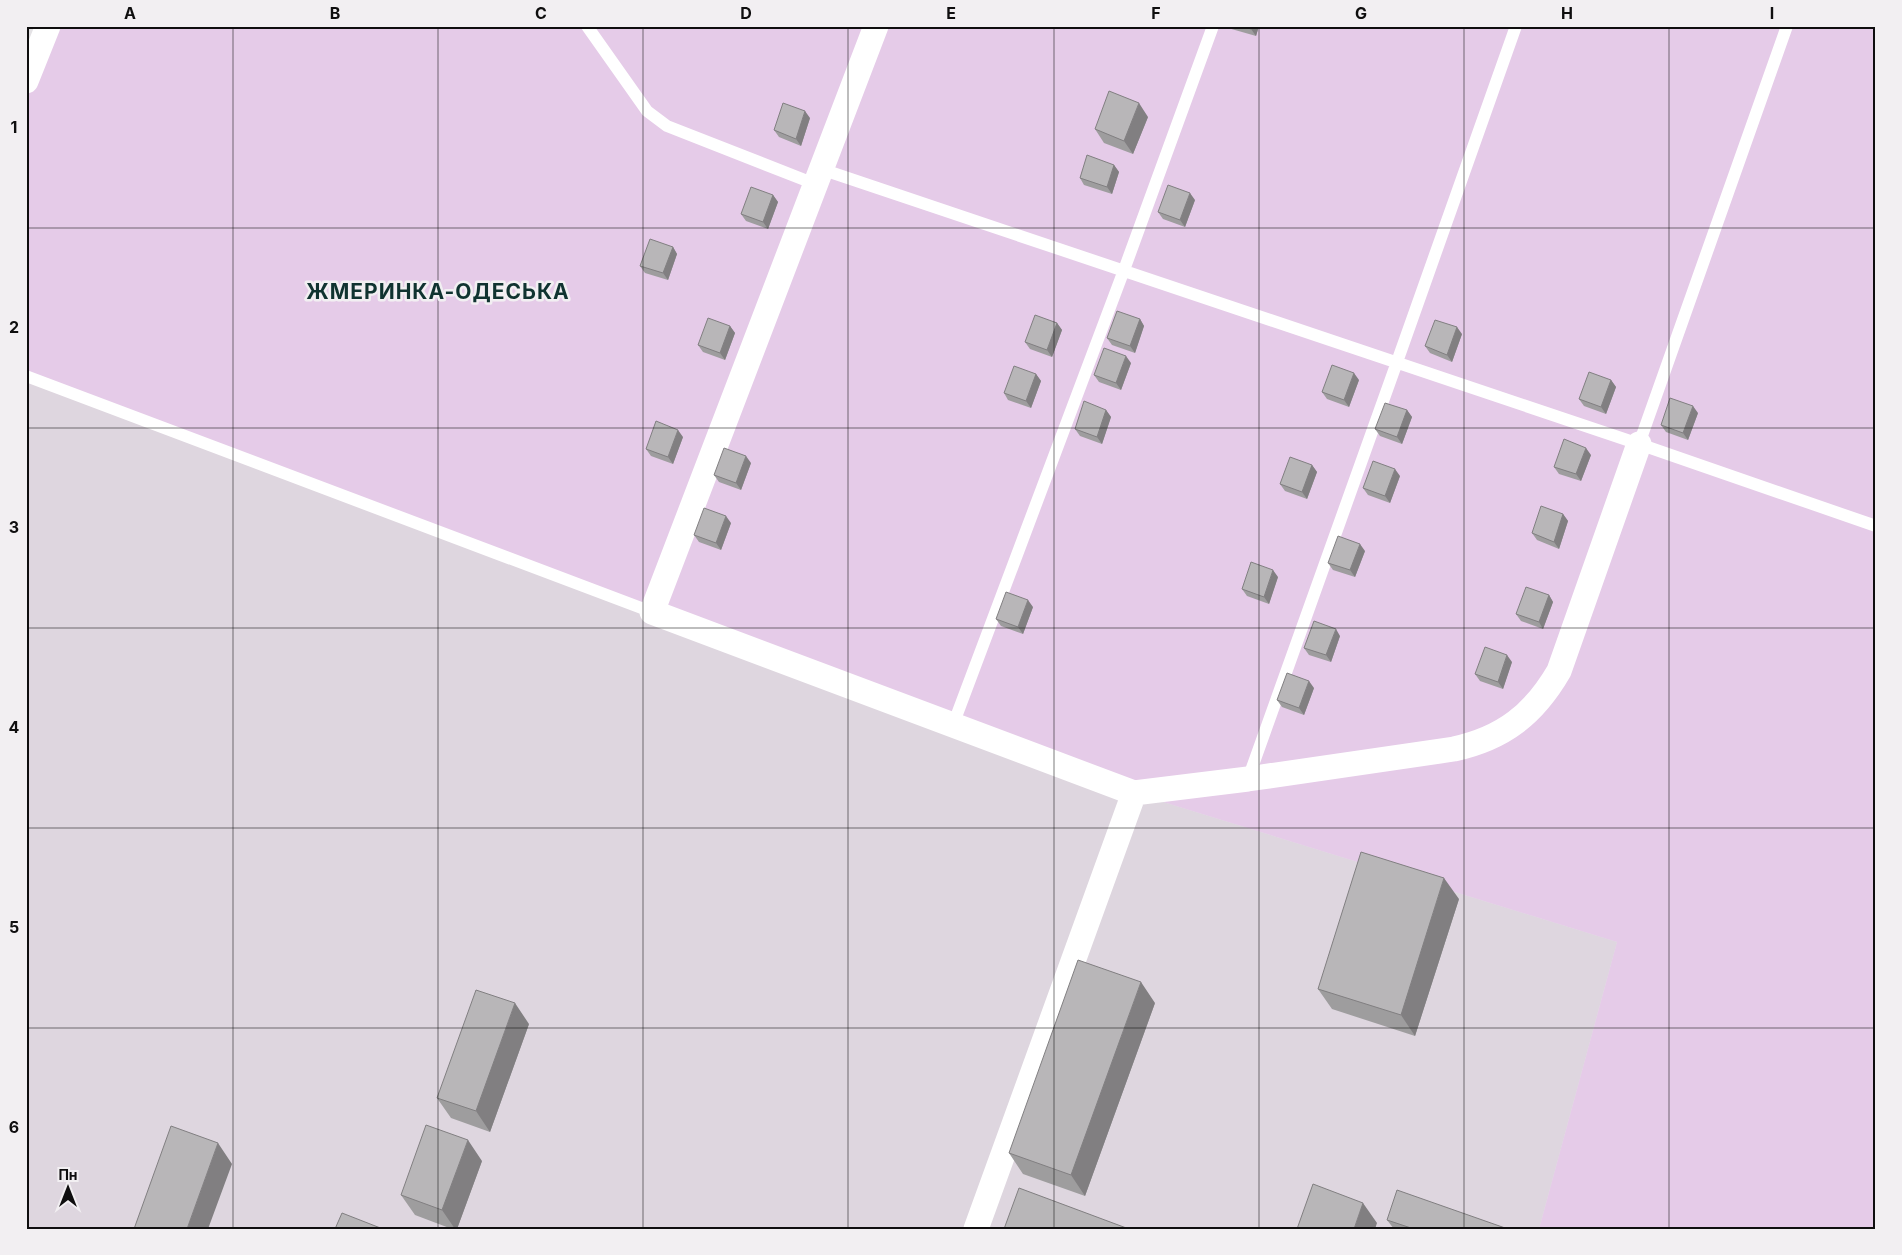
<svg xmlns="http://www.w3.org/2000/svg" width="1902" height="1255" font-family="Inter,sans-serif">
  <rect width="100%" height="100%" fill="#e4e2e5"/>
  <!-- built -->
  <path fill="#ded6df" d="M26,377L1134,793L1617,942L1539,1229H26Z"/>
  <!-- green -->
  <path fill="#e5cbe8" d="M48,26H1876V1229H1539L1617,942L1134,793L26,376V81Z"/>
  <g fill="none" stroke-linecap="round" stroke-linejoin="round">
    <!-- lane -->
    <path stroke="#fff" stroke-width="12" d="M587,26L647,111L667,126L815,184
      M821,169L1639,444L1787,26
      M26,376L652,612
      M1639,444L1876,526
      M953,725L1124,270L1213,26
      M1248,779L1397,362L1516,26"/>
    <!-- street -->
    <path stroke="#fff" stroke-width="25" d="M876,26L652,612L1134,793L976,1229
      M26,81L48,26
      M1134,793L1248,779L1454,749C1504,738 1534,714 1559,671L1639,444"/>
  </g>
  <!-- wall -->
  <path fill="#9e9d9e" d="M1227,26H1259L1256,36L1228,28Z
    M1148,117L1133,154L1104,143L1095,129Z
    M810,118L801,146L779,137L774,130Z
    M1114,165L1119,172L1112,194L1084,185L1080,178Z
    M773,195L778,202L768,229L746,221L741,214Z
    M1195,200L1185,227L1163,219L1158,212Z
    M673,247L677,254L668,280L645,273L640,266Z
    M1140,319L1144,326L1135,353L1112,345L1107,338Z
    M1057,323L1062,330L1052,357L1030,349L1025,342Z
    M730,326L735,333L725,360L703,352L698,345Z
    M1462,334L1452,362L1430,353L1425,346Z
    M1131,363L1121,390L1099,382L1094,375Z
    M1036,374L1041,381L1031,408L1008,400L1004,393Z
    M1359,380L1349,407L1327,399L1322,392Z
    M1611,380L1616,387L1606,414L1584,406L1579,399Z
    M1106,410L1111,417L1102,444L1080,436L1075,429Z
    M1407,410L1412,417L1402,444L1380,436L1375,429Z
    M1698,413L1688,440L1666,432L1661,425Z
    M683,437L673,464L651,456L646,449Z
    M1591,455L1581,481L1559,474L1554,467Z
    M751,463L741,490L719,482L714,475Z
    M1312,465L1317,472L1307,499L1285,491L1280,484Z
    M1400,476L1390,503L1368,495L1363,488Z
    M1563,514L1568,521L1559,549L1537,540L1532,533Z
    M731,523L721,550L699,542L694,535Z
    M1365,551L1355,577L1333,570L1328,563Z
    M1278,577L1269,604L1247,596L1242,589Z
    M1549,595L1553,602L1543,629L1521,621L1516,614Z
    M1033,607L1023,634L1001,626L996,619Z
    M1340,636L1331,662L1309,655L1304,648Z
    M1512,662L1503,689L1480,681L1475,674Z
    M1314,688L1304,715L1282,707L1277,700Z
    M1459,899L1415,1036L1332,1009L1318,989Z
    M1155,1003L1085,1196L1023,1174L1009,1153Z
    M529,1024L490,1132L451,1118L437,1098Z
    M482,1161L457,1229H452L415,1215L401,1195Z
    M1387,1220L1508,1229H1394Z"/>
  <!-- shaded-wall -->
  <path fill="#817f81" d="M1252,26H1259L1256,36L1251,29Z
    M1139,103L1148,117L1133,154L1124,141Z
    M805,111L810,118L801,146L796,139Z
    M1114,165L1119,172L1112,194L1107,187Z
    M1190,193L1195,200L1185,227L1180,220Z
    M773,195L778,202L768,229L763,222Z
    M673,247L677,254L668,280L663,273Z
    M1140,319L1144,326L1135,353L1130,346Z
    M1057,323L1062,330L1052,357L1047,350Z
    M730,326L735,333L725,360L720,353Z
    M1457,327L1462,334L1452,362L1447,355Z
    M1126,356L1131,363L1121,390L1116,383Z
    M1354,373L1359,380L1349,407L1344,400Z
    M1036,374L1041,381L1031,408L1026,401Z
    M1611,380L1616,387L1606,414L1601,407Z
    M1693,406L1698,413L1688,440L1683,433Z
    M1106,410L1111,417L1102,444L1097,437Z
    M1407,410L1412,417L1402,444L1397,437Z
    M678,430L683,437L673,464L668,457Z
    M1586,448L1591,455L1581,481L1576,474Z
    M746,456L751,463L741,490L736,483Z
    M1312,465L1317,472L1307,499L1302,492Z
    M1395,469L1400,476L1390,503L1385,496Z
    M1563,514L1568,521L1559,549L1554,542Z
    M726,516L731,523L721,550L716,543Z
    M1360,544L1365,551L1355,577L1350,570Z
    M1273,570L1278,577L1269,604L1264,597Z
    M1549,595L1553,602L1543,629L1539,622Z
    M1028,600L1033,607L1023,634L1018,627Z
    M1336,629L1340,636L1331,662L1326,655Z
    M1507,655L1512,662L1503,689L1498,682Z
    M1309,681L1314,688L1304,715L1299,708Z
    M1444,878L1459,899L1415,1036L1401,1015Z
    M1141,982L1155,1003L1085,1196L1071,1175Z
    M515,1003L529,1024L490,1132L476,1111Z
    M468,1140L482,1161L457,1229H455L442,1210Z
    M218,1143L232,1164L208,1229H187Z
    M1363,1203L1377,1223L1375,1229H1354Z"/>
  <!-- building -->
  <path fill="#b8b6b8" stroke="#817f81" d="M1241,26H1252L1251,29Z
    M1109,91L1139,103L1124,141L1095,129Z
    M783,103L805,111L796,139L774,130Z
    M1087,155L1114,165L1107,187L1080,178Z
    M1168,185L1190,193L1180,220L1158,212Z
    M751,187L773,195L763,222L741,214Z
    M650,239L673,247L663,273L640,266Z
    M1117,311L1140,319L1130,346L1107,338Z
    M1035,315L1057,323L1047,350L1025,342Z
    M708,318L730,326L720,353L698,345Z
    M1435,320L1457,327L1447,355L1425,346Z
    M1104,348L1126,356L1116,383L1094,375Z
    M1332,365L1354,373L1344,400L1322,392Z
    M1014,366L1036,374L1026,401L1004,393Z
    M1589,372L1611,380L1601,407L1579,399Z
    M1670,398L1693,406L1683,433L1661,425Z
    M1084,401L1106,410L1097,437L1075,429Z
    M1385,403L1407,410L1397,437L1375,429Z
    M656,421L678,430L668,457L646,449Z
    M1564,439L1586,448L1576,474L1554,467Z
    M724,448L746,456L736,483L714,475Z
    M1290,457L1312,465L1302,492L1280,484Z
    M1373,461L1395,469L1385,496L1363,488Z
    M1541,506L1563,514L1554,542L1532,533Z
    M704,508L726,516L716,543L694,535Z
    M1338,536L1360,544L1350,570L1328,563Z
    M1251,562L1273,570L1264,597L1242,589Z
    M1526,587L1549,595L1539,622L1516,614Z
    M1006,592L1028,600L1018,627L996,619Z
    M1314,621L1336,629L1326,655L1304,648Z
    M1485,647L1507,655L1498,682L1475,674Z
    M1287,673L1309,681L1299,708L1277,700Z
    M1361,852L1444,878L1401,1015L1318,989Z
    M1078,960L1141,982L1071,1175L1009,1153Z
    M476,990L515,1003L476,1111L437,1098Z
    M426,1125L468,1140L442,1210L401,1195Z
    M171,1126L218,1143L187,1229H134Z
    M1313,1184L1363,1203L1354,1229H1297Z
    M1019,1188L1129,1229H1004Z
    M1397,1190L1508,1229H1414L1387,1220Z
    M342,1213L383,1229H335Z"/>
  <!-- grid -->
  <path fill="none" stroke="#0f0e0f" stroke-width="1" stroke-opacity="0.55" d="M233,26V1229M438,26V1229M643,26V1229M848,26V1229M1054,26V1229M1259,26V1229M1464,26V1229M1669,26V1229M26,228H1876M26,428H1876M26,628H1876M26,828H1876M26,1028H1876"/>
  <g text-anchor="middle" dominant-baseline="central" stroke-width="5" stroke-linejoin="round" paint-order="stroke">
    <!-- district labels -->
    <g font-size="21" font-weight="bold" letter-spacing="1" fill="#103330" stroke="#f2eff2">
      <text x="438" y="291">ЖМЕРИНКА-ОДЕСЬКА</text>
    </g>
  </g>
  <!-- border -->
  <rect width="1902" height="1255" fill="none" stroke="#f2eff2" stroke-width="55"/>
  <!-- north arrow -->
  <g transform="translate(68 1188)" stroke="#f2eff2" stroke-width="4" paint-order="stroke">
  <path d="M0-4L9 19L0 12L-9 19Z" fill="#0f0e0f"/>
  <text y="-8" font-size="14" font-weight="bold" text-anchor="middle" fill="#0f0e0f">Пн</text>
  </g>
  <rect x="28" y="28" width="1846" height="1200" fill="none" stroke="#0f0e0f" stroke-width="2"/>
  <g font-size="16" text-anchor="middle" font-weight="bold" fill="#0f0e0f">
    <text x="130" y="19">A</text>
    <text x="335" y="19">B</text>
    <text x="541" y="19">C</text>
    <text x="746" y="19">D</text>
    <text x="951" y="19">E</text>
    <text x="1156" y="19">F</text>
    <text x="1361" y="19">G</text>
    <text x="1567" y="19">H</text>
    <text x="1772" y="19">I</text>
    <text x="14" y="133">1</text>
    <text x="14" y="333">2</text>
    <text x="14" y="533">3</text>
    <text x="14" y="733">4</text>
    <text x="14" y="933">5</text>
    <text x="14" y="1133">6</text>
  </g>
</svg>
